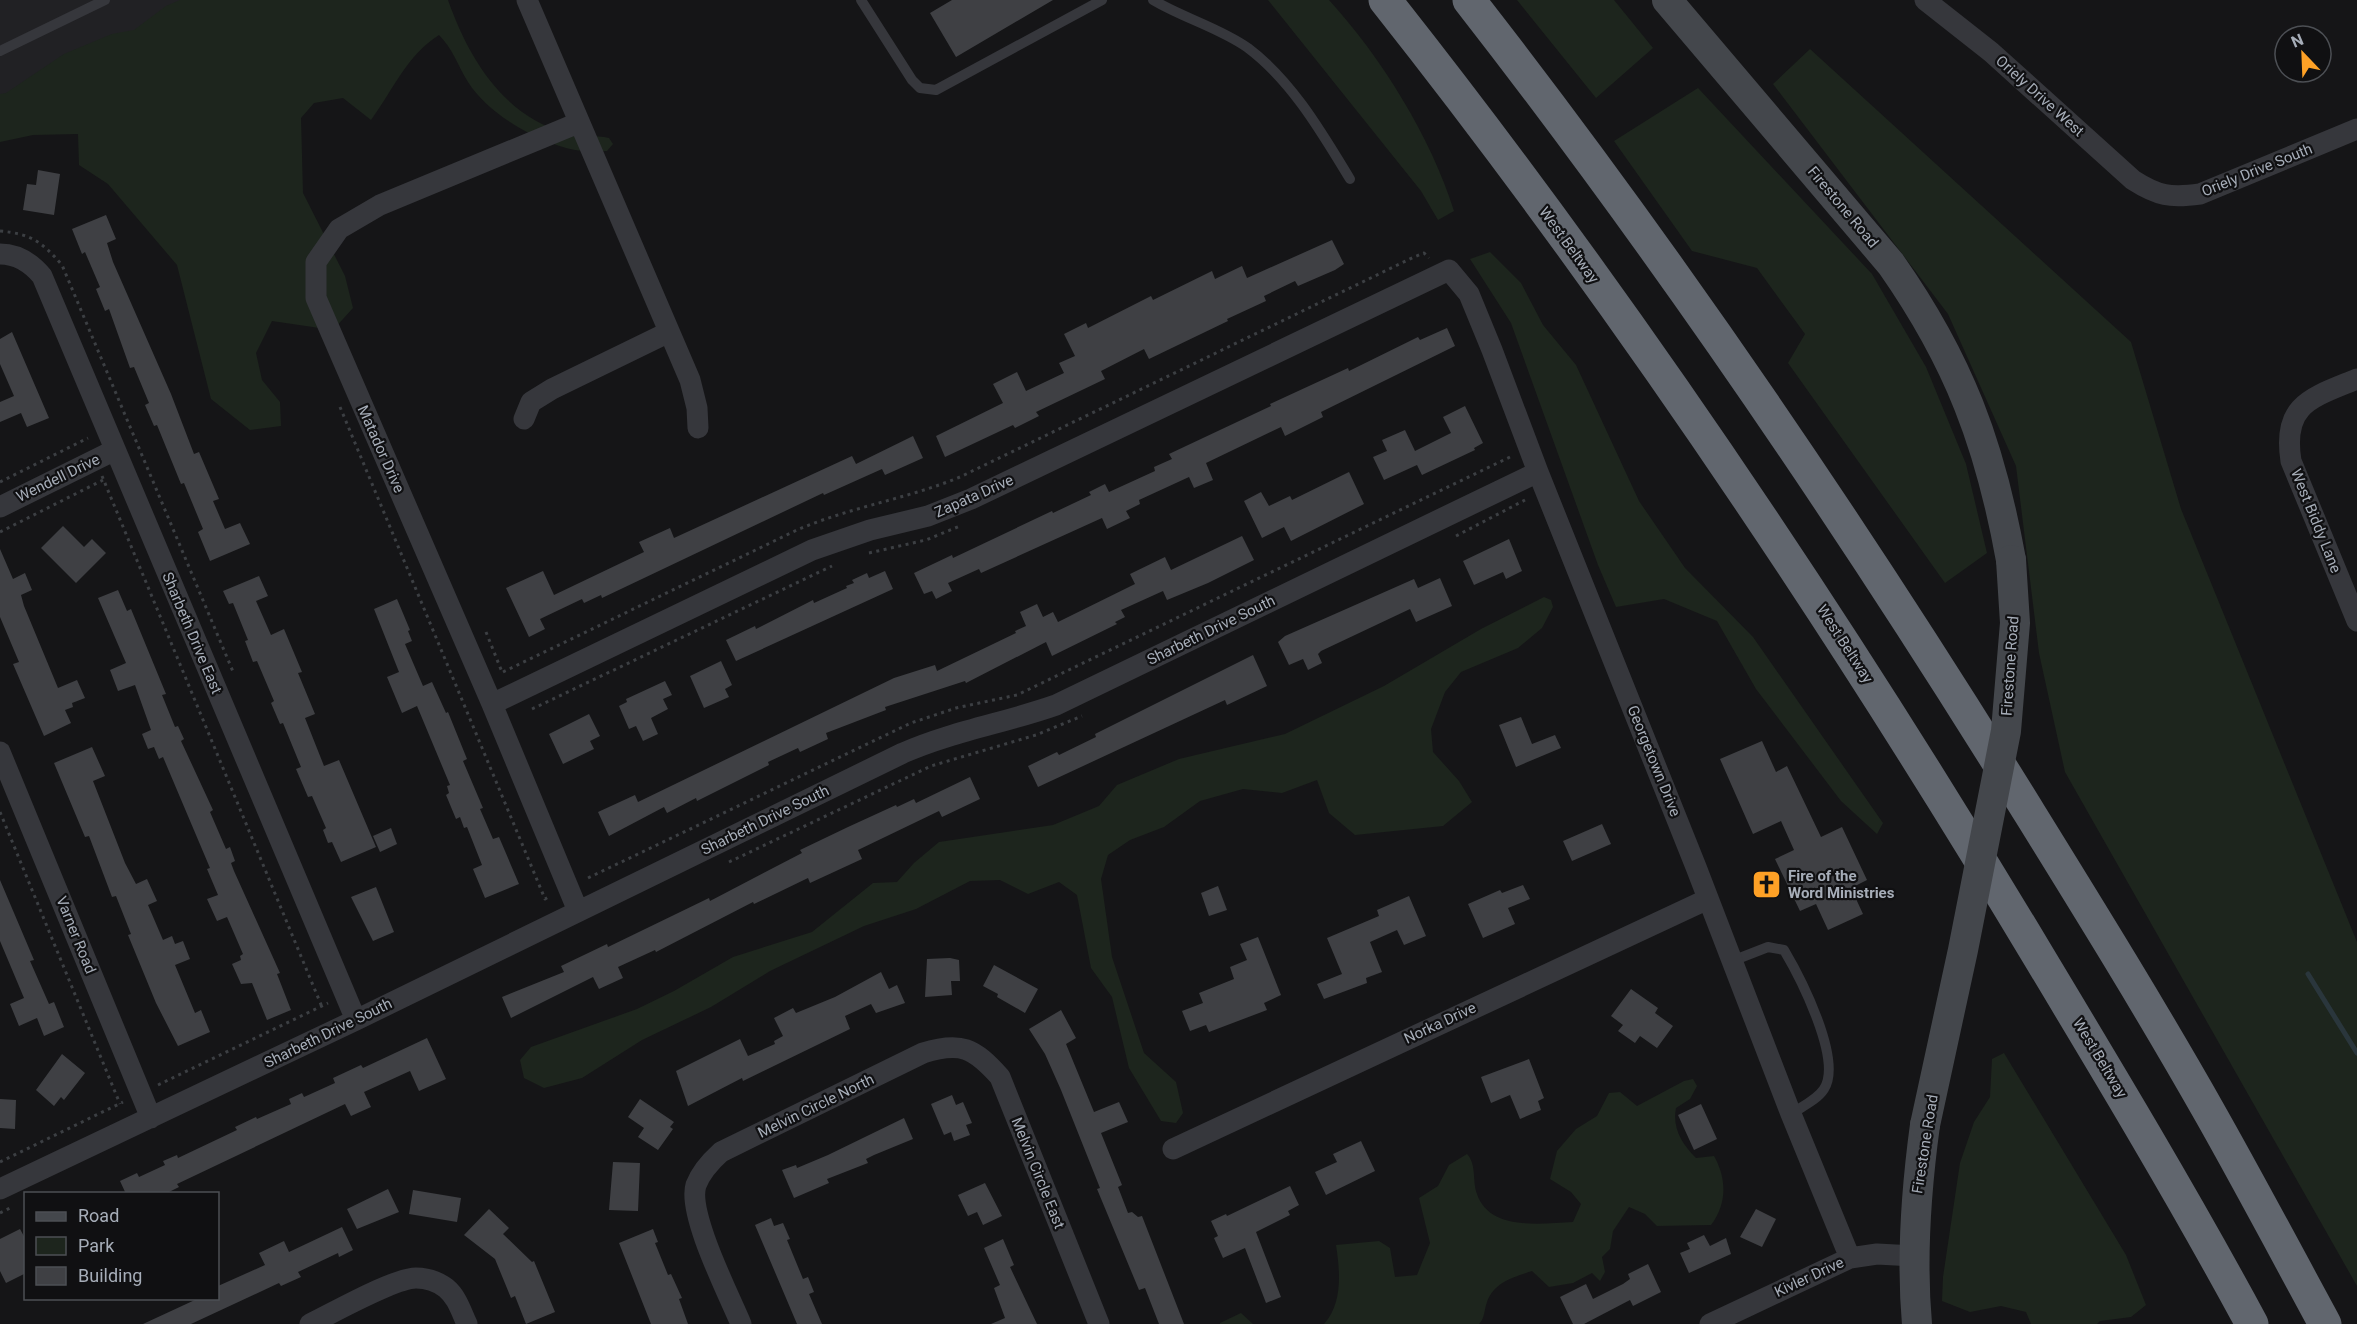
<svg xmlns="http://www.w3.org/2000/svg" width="2357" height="1324" font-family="Roboto,sans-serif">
  <rect width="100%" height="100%" fill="#151517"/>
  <!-- built -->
  <path fill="#212124" d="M0,0H253L0,125Z"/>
  <!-- green -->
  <path fill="#1d251d" d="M180,0H448C468,57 504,118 568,133C581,136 596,135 609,138L613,144L607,151C597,151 585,152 575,150C538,143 488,114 468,82C458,66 453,49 439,35C407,55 393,90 371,120L343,98L314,103L301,118L303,193L345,276L353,308L333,330L272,321L256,353L262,380L280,402L281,426L250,430L211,399L177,265L108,184L79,165L78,134L33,135L0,142V94L6,93L64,54L112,34L134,30L166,6Z
    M1268,0H1329C1381,57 1431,137 1454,211L1438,220L1421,191Z
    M1517,0H1614L1653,48L1596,98Z
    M1810,49L2131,342L2181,509L2357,942V1286L2065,772L2039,653L2016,466L1948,314L1773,84Z
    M1698,88L1872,274L1926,367L1966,464L1987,553L1945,583L1788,363L1805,334L1757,268L1692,251L1614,141Z
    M1490,252L1521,283L1543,325L1576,365L1639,501L1685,568L1753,637L1883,823L1877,834L1841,801L1756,689L1717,621L1664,599L1616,607L1598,565L1511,323L1470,259Z
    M1544,597L1551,600L1553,607L1542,628L1518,648L1461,672L1445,692L1431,729L1433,752L1459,781L1472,802L1443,826L1355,835L1329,813L1317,780L1282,793L1243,789L1200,801L1164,827L1130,840L1108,855L1101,879L1112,957L1144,1053L1176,1082L1183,1113L1176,1123L1161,1121L1129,1068L1112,997L1091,968L1077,895L1059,882L1028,894L1000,880L970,881L916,909L864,926L770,971L711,1007L642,1040L582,1078L544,1088L524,1078L520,1060L531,1047L637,1009L674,991L733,957L812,932L873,883L897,882L914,863L939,842L1053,825L1099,806L1117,785L1179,759L1285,734L1384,686L1481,629Z
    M2004,1053L2126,1255L2146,1305L2131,1317L2100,1321L2097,1324H2031L2026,1312L2001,1306L1970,1312L1942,1301L1943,1277L1960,1163L1974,1122L1990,1097L1992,1059Z
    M1693,1079L1697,1086L1690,1099L1676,1108C1672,1128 1682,1144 1696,1158L1714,1156C1727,1179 1727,1204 1711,1225L1657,1226L1645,1214L1629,1207L1613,1231L1610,1249L1602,1257L1605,1272L1600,1281L1592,1273L1573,1283L1549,1287L1532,1271C1514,1277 1494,1282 1487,1302C1484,1310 1485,1318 1479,1324H1324C1343,1303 1340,1271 1336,1245L1379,1241L1390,1248L1395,1277L1417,1275L1430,1243L1419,1198L1438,1186L1449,1165L1467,1154C1477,1165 1472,1181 1477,1194C1490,1232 1542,1223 1573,1222L1581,1204L1571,1192L1550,1179L1557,1151L1576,1129L1597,1116L1609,1093L1620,1092L1637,1106L1684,1081Z
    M1241,1313L1253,1324H1220V1323Z"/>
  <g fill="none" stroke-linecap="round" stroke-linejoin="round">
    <!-- stream -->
    <path stroke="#2a363c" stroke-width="5" d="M2308,974L2357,1053"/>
  </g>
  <!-- building -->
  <path fill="#3f4044" d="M952,0H1053L956,57L930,13Z
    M38,170L60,174L54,215L23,210L27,184L36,185Z
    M106,215L116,239L107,243L113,262L171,394L194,454L199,452L219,499L213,501L225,529L240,523L250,544L210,561L198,532L203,529L184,483L181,484L157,425L154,426L145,405L149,403L134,367L130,368L109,309L105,311L96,289L100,287L85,252L82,254L72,229Z
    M1332,240L1344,264L1335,270L1298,286L1295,281L1264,296L1266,301L1227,319L1228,321L1149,359L1144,349L1101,371L1105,379L1036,412L1039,416L1015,428L1013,425L945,457L936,436L1003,403L993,384L1017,372L1026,391L1064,373L1059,363L1075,356L1064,334L1086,323L1088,328L1151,296L1153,300L1212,271L1215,279L1242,266L1247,278Z
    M1447,328L1455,346L1321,412L1323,417L1285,436L1281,427L1206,463L1213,480L1194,488L1189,477L1139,500L1140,504L1126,511L1130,518L1107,529L1102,518L981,573L979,569L948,583L952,591L936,599L932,591L924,594L914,573L952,555L953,558L1052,511L1053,513L1091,495L1089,492L1105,484L1109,492L1155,471L1154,467L1172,459L1169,454L1271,406L1270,404L1348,368L1349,371L1418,337L1420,340Z
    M12,332L49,418L27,427L21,413L0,422V402L14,396L0,364V339Z
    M1465,406L1483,443L1474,448L1475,450L1422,475L1417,465L1384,480L1373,457L1387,451L1382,440L1405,430L1415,451L1451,433L1443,417Z
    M913,436L923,458L885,475L882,469L824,495L823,493L602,598L601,595L584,603L582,599L540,619L545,629L529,637L506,588L543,571L554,595L644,552L639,542L670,528L674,538L852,456L856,464Z
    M1349,472L1364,504L1291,541L1284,527L1262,538L1244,501L1261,492L1269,506L1290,496L1292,500Z
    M63,526L84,547L92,539L106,553L76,583L41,548Z
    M1242,536L1254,560L1208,583L1167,600L1163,591L1121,610L1125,617L1115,622L1117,624L1052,656L1046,642L966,683L965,681L885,707L886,710L826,733L828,739L800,752L798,748L768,762L769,765L697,801L696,798L667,813L664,807L609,836L598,812L635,795L638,802L894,678L935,665L937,671L1016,633L1015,631L1026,626L1020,612L1037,604L1043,617L1053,612L1058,622L1135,584L1130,574L1165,557L1171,570Z
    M1509,539L1522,571L1506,579L1503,572L1474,585L1463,561Z
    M0,549L13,579L25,573L32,590L21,595L24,606L58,688L77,680L85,698L72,703L73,707L65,710L71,723L44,736L13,664L19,662L0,617Z
    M885,571L893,589L736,661L726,640L755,626L756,629L813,600L814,603L847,588L846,586L854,583L852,580L867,573L869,578Z
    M259,576L268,596L256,601L271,635L284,629L302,672L298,673L315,714L305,718L324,766L339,760L376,847L341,862L332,842L328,843L323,830L326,828L312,796L308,797L296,769L301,767L283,723L280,724L271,703L274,701L257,661L253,662L245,641L248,640L233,603L229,604L223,591Z
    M1440,578L1452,606L1416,622L1410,609L1321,651L1318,654L1322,663L1308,670L1303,659L1289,665L1278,642L1285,636L1414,579L1418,588Z
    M118,590L127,611L131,609L166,694L162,695L175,727L178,726L184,739L181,741L213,810L210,812L226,849L230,847L235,861L231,863L234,871L280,973L277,974L291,1010L267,1020L252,983L241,984L232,964L241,960L240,956L243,954L227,917L217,921L207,899L218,895L207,869L210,868L163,757L159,759L154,747L148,749L142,734L151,730L135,685L118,691L110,670L126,663L98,598Z
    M397,599L410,630L408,631L412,641L405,644L423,686L432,682L446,713L448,712L467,759L463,761L483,808L480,809L493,839L499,837L519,884L485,898L473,869L482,865L467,827L464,828L460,817L456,819L446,795L449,793L447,786L450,785L417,706L402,713L387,677L399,672L374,609Z
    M1253,655L1267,686L1227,705L1225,700L1038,787L1028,766L1057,752L1059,755L1096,737L1095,734Z
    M721,661L732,685L725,689L729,697L704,708L690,676Z
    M665,681L672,695L663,699L668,709L651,718L658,734L643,741L636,726L629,729L619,706L627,702L626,699Z
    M589,714L600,736L590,741L594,749L563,764L549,734Z
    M1521,717L1532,744L1555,735L1561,748L1516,767L1499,725Z
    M1762,741L1776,772L1787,766L1821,837L1842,827L1867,880L1851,888L1863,914L1828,930L1816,904L1800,911L1775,859L1794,850L1781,821L1753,834L1720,759Z
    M92,747L105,776L93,781L125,863L136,884L147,879L157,901L148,905L163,940L172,936L175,944L183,941L190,959L175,965L195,1013L201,1010L210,1032L178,1046L156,1003L128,935L131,934L116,896L112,897L89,836L85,837L54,763Z
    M970,777L980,799L942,817L939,811L858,850L862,859L810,883L808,878L754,904L753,902L656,952L655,950L618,967L623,978L599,989L593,977L511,1018L502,997L564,972L561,966L607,944L608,947L709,898L710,901L802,853L800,850L848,827L896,805L897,807L914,799L916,803Z
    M1602,824L1611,844L1572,861L1563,841Z
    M391,828L397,844L380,852L373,836Z
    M0,880L34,960L30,961L49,1004L54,1002L64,1027L44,1036L37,1018L19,1026L10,1004L24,998L0,941Z
    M1523,885L1530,899L1508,908L1515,924L1483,938L1468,904L1500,890L1502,893Z
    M1218,886L1227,910L1209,916L1201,893Z
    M376,887L394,932L373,941L351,897Z
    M1409,896L1426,936L1404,945L1397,930L1370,942L1382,972L1366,978L1367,983L1324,999L1317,984L1342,974L1327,938L1379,916L1377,910Z
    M1258,937L1281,995L1264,1003L1267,1010L1209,1032L1206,1025L1190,1031L1182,1011L1203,1003L1199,993L1234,979L1230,967L1247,960L1240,944Z
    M950,958L959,960L960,981H951L952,995L925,997L927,959Z
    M994,965L1038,989L1025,1013L997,997L998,994L983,986Z
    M881,972L889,989L897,985L905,1003L876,1013L871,1004L845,1016L850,1029L743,1081L742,1078L688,1106L676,1071L740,1039L748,1056L775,1044L774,1041L783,1036L774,1018L793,1008L796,1013L835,997Z
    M1631,989L1658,1008L1655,1013L1673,1026L1657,1048L1640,1036L1635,1043L1618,1031L1623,1025L1611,1016Z
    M1061,1010L1076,1038L1066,1044L1094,1112L1119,1102L1128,1122L1101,1133L1122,1185L1118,1187L1128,1213L1132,1212L1138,1217L1142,1216L1184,1324H1159L1145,1288L1139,1290L1097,1189L1100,1188L1061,1090L1045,1054L1029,1029Z
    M427,1038L446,1079L419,1091L410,1071L364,1092L371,1107L351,1116L345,1104L177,1184L179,1187L165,1194H126L120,1181L137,1173L139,1177L165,1165L163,1161L177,1155L178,1158L237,1130L235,1127L256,1117L257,1119L291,1104L289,1099L302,1093L304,1097L335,1083L333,1078L361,1065L363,1068Z
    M62,1054L85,1073L64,1100L61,1097L54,1106L36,1090Z
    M1529,1059L1544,1098L1538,1101L1541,1110L1520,1119L1510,1095L1491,1103L1481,1077Z
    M952,1095L956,1105L963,1102L972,1123L966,1125L970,1135L954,1141L951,1132L944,1135L931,1104Z
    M0,1099L16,1100L15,1129L0,1128Z
    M640,1099L674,1122L670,1127L673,1129L658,1150L638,1137L644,1128L628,1117Z
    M1701,1104L1717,1139L1694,1150L1678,1115Z
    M904,1118L913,1139L874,1155L866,1159L868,1163L827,1179L829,1183L794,1198L782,1170L796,1165L797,1168L828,1155Z
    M1361,1141L1375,1171L1326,1195L1315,1172L1337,1162L1333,1154Z
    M613,1162L640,1163L638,1211L609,1210Z
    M985,1183L1002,1216L983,1225L977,1212L968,1216L958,1195Z
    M1290,1186L1299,1205L1288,1211L1290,1215L1256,1232L1281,1297L1266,1303L1245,1248L1223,1258L1214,1238L1218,1236L1211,1221L1226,1214L1227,1216Z
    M388,1189L399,1212L357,1229L347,1209Z
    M413,1190L461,1198L457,1222L409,1214Z
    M489,1209L509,1228L503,1234L532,1262L534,1261L555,1312L526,1324L515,1296L511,1298L495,1259L464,1235Z
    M1756,1209L1776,1219L1762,1247L1740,1237Z
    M771,1218L774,1226L783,1223L790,1239L787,1240L803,1279L808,1277L814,1292L809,1294L822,1324H797L755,1225Z
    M342,1227L353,1250L339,1257L338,1253L298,1272L301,1277L281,1286L279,1283L191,1324H143L197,1299H218V1286L265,1265L259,1253L284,1241L289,1252Z
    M20,1229L26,1240V1273L6,1283L0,1271V1239Z
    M653,1229L658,1242L655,1243L668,1275L671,1274L682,1298L679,1299L688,1324H651L619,1243Z
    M1704,1235L1710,1246L1726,1238L1731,1254L1689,1273L1680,1253L1690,1249L1687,1243Z
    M1003,1239L1014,1265L1010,1267L1037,1324H991L1005,1318L994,1288L1000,1285L984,1248Z
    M1648,1264L1661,1292L1633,1306L1630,1300L1584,1324H1573L1560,1297L1586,1284L1593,1299L1623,1284L1630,1279L1628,1274Z"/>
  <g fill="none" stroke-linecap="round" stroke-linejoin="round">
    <!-- path -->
    <path stroke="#3c3f43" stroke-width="3" stroke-dasharray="3 4.5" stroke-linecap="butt" d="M0,231C31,234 41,241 62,265L234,674
      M340,407L545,899L550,896
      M102,476L322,1007
      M0,482L88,438
      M0,532L103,480
      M1456,536L1525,500
      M869,553L926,540L960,526
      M486,632L502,672
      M503,672L797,530C850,507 907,499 960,477L1414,257L1424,253L1429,258
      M532,709L832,566
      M0,812L120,1104
      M729,862L931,766L1036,735L1082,716
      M588,878L911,723L956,708L1017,695L1512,456
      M158,1085L328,1003
      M0,1162L123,1102
      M0,1213L12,1207"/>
    <!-- lane -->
    <path stroke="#36373c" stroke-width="10" d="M861,0L912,80L920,88L936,90L1102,0
      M1153,0C1183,18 1220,28 1248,48C1292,81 1322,133 1350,179
      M0,51L105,0
      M1732,961L1768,947L1784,950C1800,977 1843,1060 1824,1089C1817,1100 1801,1107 1791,1114"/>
    <!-- street -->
    <path stroke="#36373c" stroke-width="21" d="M527,0L690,380L697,408L698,428
      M1925,0L1991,52L2133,180C2158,196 2170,198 2200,194L2357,129
      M0,254C17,254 31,263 42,276L356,1020
      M2357,379C2311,398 2282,404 2291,461L2357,621
      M524,419L531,402L552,389L669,332
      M0,507L115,450
      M492,704L812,550L870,530L928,516L971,499L1449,270L1469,294L1492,350L1538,472L1696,867L1791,1114L1850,1258
      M0,752L151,1118
      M578,911L492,704L316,298V262L339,229L380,205L578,123
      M1173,1149L1708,899
      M0,1189L356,1020L903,753C953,731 1005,723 1056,705L1538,472
      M310,1324C333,1313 394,1278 416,1278C427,1278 438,1282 446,1288C457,1297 461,1311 467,1324
      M741,1324C729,1295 687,1213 696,1185C701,1172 711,1161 721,1152L923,1053C961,1041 974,1048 1000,1077L1099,1324
      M1710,1324L1850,1258L1877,1254L1914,1256"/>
    <!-- secondary -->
    <path stroke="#44474c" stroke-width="30" d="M1667,0L1891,264C1959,361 1990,444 2011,560
      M1917,1324C1911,1257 1916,1191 1925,1125"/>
    <!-- highway -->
    <path stroke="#61666e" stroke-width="33" d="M1385,0C1624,302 1838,622 2036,952C2110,1075 2184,1198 2252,1324
      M1469,0C1667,254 1849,522 2019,796C2084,901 2150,1007 2211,1115C2250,1184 2287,1254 2325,1324"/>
    <!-- secondary-bridge -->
    <path stroke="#44474c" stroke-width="30" d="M1925,1125L1963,950L2006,731L2015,623L2011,560"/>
  </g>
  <!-- icons -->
  <defs>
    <symbol id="church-square" viewBox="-11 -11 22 22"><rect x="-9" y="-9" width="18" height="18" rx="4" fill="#fea126" stroke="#101012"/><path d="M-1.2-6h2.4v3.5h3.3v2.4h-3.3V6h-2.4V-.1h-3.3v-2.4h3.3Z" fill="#111"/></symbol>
  </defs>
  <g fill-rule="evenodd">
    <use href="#church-square" x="1750" y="868" width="33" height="33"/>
  </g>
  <g text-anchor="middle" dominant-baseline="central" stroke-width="4.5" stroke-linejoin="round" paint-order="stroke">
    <!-- street labels -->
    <g font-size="15" fill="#a6adb8" stroke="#101012">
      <text transform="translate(2040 96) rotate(42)">Oriely Drive West</text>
      <text transform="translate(2257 170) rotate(-22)">Oriely Drive South</text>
      <text transform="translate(1843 207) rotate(50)">Firestone Road</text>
      <text transform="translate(1569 245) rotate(54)">West Beltway</text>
      <text transform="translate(381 449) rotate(66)">Matador Drive</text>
      <text transform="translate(58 478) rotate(-26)">Wendell Drive</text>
      <text transform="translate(974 496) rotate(-24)">Zapata Drive</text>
      <text transform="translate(2316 521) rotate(68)">West Biddy Lane</text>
      <text transform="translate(1211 630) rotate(-26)">Sharbeth Drive South</text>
      <text transform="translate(192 633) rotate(67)">Sharbeth Drive East</text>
      <text transform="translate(1845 644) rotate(57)">West Beltway</text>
      <text transform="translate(2010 666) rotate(-86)">Firestone Road</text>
      <text transform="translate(1654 761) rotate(68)">Georgetown Drive</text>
      <text transform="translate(765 820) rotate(-26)">Sharbeth Drive South</text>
      <text transform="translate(76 935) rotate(68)">Varner Road</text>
      <text transform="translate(1440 1023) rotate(-25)">Norka Drive</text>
      <text transform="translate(328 1033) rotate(-26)">Sharbeth Drive South</text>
      <text transform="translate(2100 1058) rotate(59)">West Beltway</text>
      <text transform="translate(816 1106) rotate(-26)">Melvin Circle North</text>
      <text transform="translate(1925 1144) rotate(-81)">Firestone Road</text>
      <text transform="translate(1038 1173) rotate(68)">Melvin Circle East</text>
      <text transform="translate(1809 1277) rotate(-25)">Kivler Drive</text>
    </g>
    <!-- poi labels -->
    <g font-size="15" font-weight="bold" fill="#a6adb8" stroke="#101012" text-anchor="start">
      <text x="1788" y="876">Fire of the<tspan x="1788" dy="17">Word Ministries</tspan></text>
    </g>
  </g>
  <!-- legend -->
  <rect x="24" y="1192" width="195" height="108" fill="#101012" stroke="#4c4f54" stroke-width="1.5"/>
  <rect x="36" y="1212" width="30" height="9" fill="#44474c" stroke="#4c4f54" stroke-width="1.5"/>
  <text x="78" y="1222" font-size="18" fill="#a6adb8">Road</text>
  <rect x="36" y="1237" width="30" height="18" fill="#1d251d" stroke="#4c4f54" stroke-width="1.5"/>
  <text x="78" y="1252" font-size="18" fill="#a6adb8">Park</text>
  <rect x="36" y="1267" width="30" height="18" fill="#3f4044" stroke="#4c4f54" stroke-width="1.5"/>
  <text x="78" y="1282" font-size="18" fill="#a6adb8">Building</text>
  <!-- north arrow -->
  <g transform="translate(2303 54) rotate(337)"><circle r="28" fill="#101012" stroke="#4c4f54" stroke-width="1.5"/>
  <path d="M0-4.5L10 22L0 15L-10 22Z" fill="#fea126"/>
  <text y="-9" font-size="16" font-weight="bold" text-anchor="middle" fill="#a6adb8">N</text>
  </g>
</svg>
